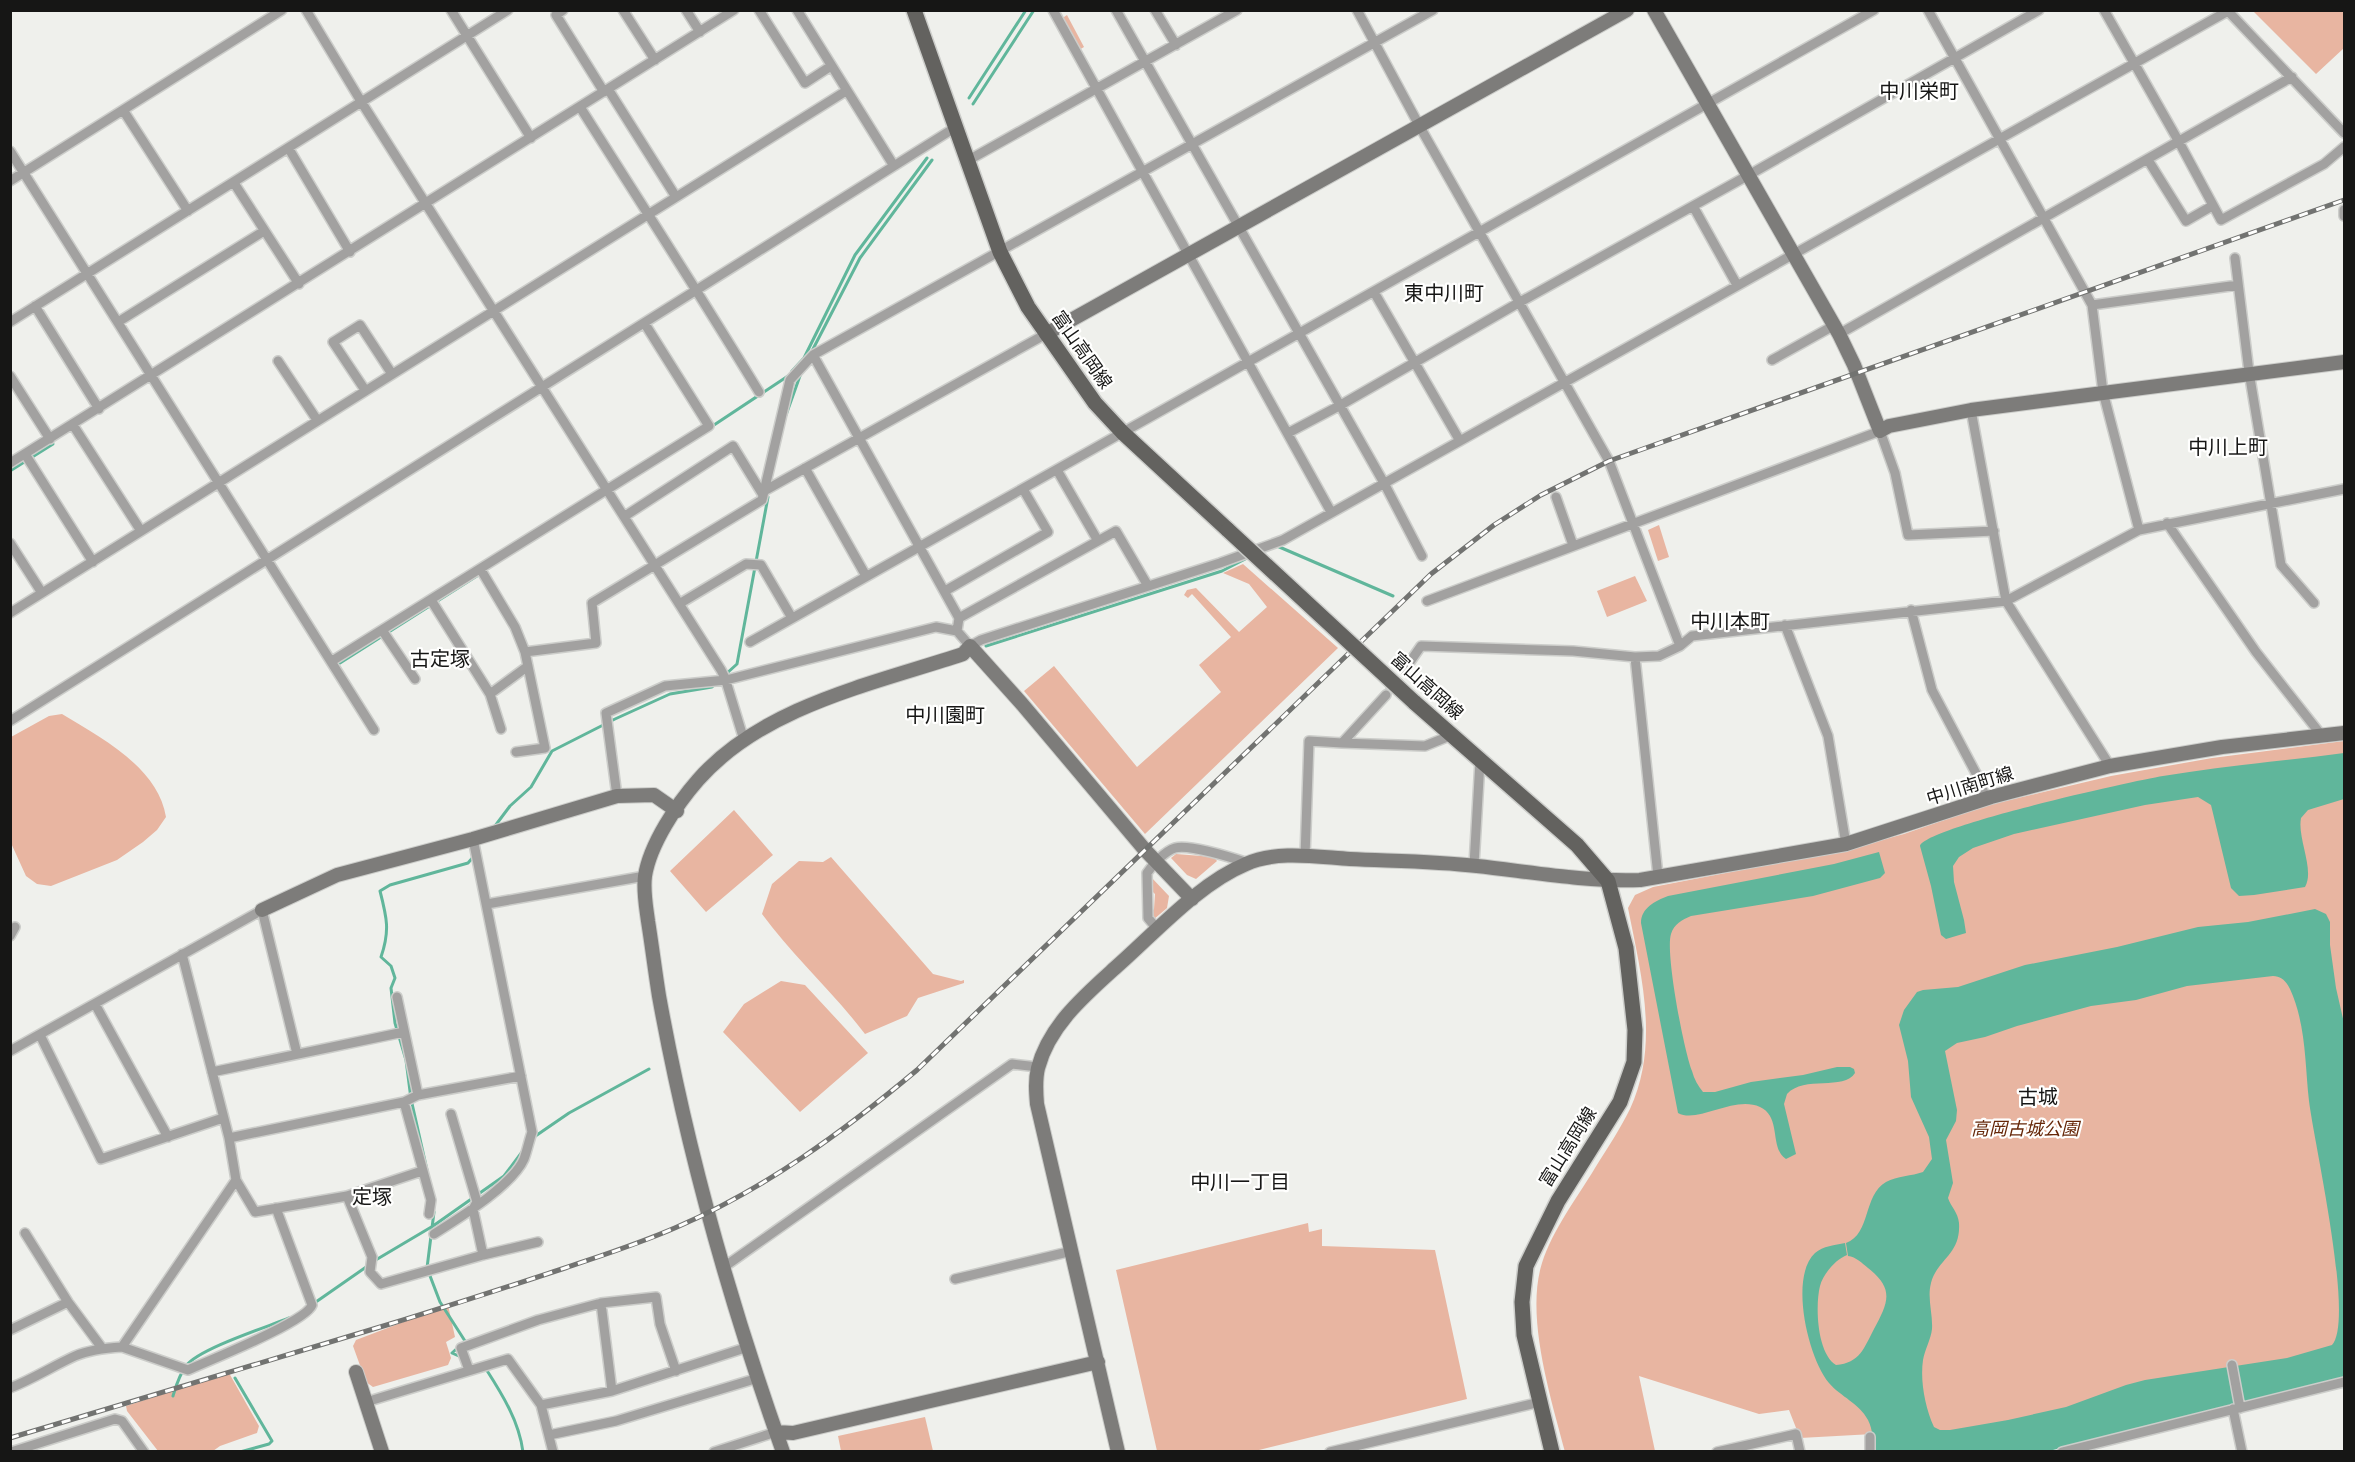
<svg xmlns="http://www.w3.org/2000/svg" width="2355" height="1462" font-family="'Crimson Pro','Noto Sans JP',serif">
  <rect width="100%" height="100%" fill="#eff0ec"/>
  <!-- green -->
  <path fill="#e8b5a1" d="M2253,11H2344V48L2316,74Z
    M1067,15L1084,47L1072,54L1055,23Z
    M1659,525L1669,557L1658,561L1648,530Z
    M1243,564L1338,648L1145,834L1024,691L1054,666L1137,767L1221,692L1199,665L1231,637L1192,594L1188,598L1184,595L1187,590L1196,588L1239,632L1267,607L1249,584L1223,573Z
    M1635,576L1647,601L1607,617L1597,591Z
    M62,714C101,738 158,767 166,817L157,830L143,842L117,860L51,886L37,884L26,876L11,843V737L49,716Z
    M2344,741V1377L2044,1451L1875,1452L1873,1434L1800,1438L1789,1410L1759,1414L1639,1376L1655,1451L1565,1452C1551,1398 1525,1317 1542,1263C1553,1229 1577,1198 1595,1168C1607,1149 1620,1129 1630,1109C1660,1044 1641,974 1628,908L1635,895L1653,887L1840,851L1904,834L1984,806L2111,776L2212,758Z
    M734,810L773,855L706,912L670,871Z
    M1176,854L1214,857L1217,861L1196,879L1187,875L1171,858Z
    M831,857L933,974L961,981L964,980V983L918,998L907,1016L865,1034C833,992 793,956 762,914L772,884L799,861L823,862Z
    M1151,877L1169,896L1167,908L1153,920L1149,914L1154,909L1155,894L1150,889Z
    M781,981L805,985L868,1053L800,1112L723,1032L744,1004Z
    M1308,1223L1309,1232L1322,1229V1246L1435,1250L1467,1399L1255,1451H1157L1116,1270Z
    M448,1305L455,1337L446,1342L451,1358L448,1365L373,1387L366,1382L353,1346L356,1340Z
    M229,1373L259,1426L257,1433L220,1446L213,1451H158L127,1411L126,1406Z
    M925,1417L933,1451H841L838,1436Z"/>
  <!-- water -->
  <path fill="#60b69b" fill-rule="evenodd" d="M2344,753V799L2308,810L2301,818C2297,838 2315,870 2305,887L2254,895L2239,896L2231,888L2211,805L2198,797L2145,805L2014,834L1973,848L1959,857L1953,866L1954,882L1964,920L1966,933L1946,939L1941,935L1931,886L1920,846C1926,827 2132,781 2163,776C2223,766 2284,761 2344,753Z
    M1879,852L1885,873L1880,878L1813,896L1691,916C1682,920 1674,924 1671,934C1665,953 1684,1051 1692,1071C1694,1079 1698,1086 1703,1092H1715L1751,1082L1803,1075L1837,1067H1850L1854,1069L1855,1073C1844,1091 1804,1075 1787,1094L1784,1104L1796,1154L1786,1159C1769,1148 1782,1117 1760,1107C1734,1095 1698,1124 1678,1113L1641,923C1641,908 1655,901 1668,896L1834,864Z
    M2315,909L2326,914L2330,922V945L2336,988L2344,1023V1377L2045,1452L1873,1451C1873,1440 1873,1430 1868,1420C1859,1403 1841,1397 1829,1383C1808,1358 1789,1277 1815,1253C1823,1246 1835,1245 1845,1243L1847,1255C1836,1259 1823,1274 1820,1286C1815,1306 1817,1353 1836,1365C1860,1363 1864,1348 1874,1329C1888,1303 1895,1289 1868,1268C1862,1263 1856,1257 1848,1256L1846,1243C1871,1234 1863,1195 1886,1182C1897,1176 1912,1176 1923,1172L1932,1159L1929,1137L1911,1097L1908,1061L1899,1025L1904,1010L1917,992L1923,990L1958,987L2025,965L2117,947L2198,927L2248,922ZM2273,976C2281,976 2286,981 2290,989C2306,1024 2305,1064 2309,1101C2314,1142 2355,1320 2332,1345L2287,1358L2145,1380L2126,1385L2066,1407L2008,1420L1950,1430H1940L1934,1427C1925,1407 1920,1381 1923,1360C1925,1349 1931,1339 1932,1329C1933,1314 1927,1298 1931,1283C1937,1259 1961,1255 1959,1223C1958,1212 1951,1207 1948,1198L1953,1183L1946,1140L1956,1121L1957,1110L1945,1051L1957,1043L1985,1037L2017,1026L2091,1006L2136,1000L2187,986Z"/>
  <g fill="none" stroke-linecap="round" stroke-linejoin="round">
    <!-- stream -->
    <path stroke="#60b69b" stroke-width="3" d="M969,98L1026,10
      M973,104L1034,10
      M812,351L860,258L932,160
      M792,371L804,358L855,255L927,158
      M786,415L801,373
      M711,427L788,376
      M10,471L53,444
      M1277,546L1393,596
      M986,646L1222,571L1251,556
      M340,663L480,574
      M726,674L737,664L768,497
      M495,826L510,806L531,787L552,751L615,719L670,694L712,687L715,684
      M534,1137L569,1113L649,1069
      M427,1170L411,1099L406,1060L395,1023L391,988L395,978L391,966L381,957C390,931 387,918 380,891L390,885L468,863L474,856
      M434,1212L427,1268L440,1302L465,1341L452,1353L461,1357
      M374,1261L433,1226L504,1176L522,1152
      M313,1304L369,1265
      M486,1369C502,1394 519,1421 523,1452
      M235,1378L272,1441L269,1444L240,1452
      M173,1396C176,1386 179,1375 186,1366C198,1349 267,1327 289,1318"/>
    <!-- street-tunnel -->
    <path stroke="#cecfcc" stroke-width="9" stroke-dasharray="9 4.5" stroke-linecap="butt" d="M1386,695L1405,669"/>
    <defs>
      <path id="street" d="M306,10L362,103L721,670L725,678L744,740
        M451,10L531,138
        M563,10L556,15L604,92
        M623,10L655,60
        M686,10L700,32
        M759,10L805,83L831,66
        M797,10L894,166
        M1053,10L1331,512
        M1116,10L1384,483L1422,556
        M1155,10L1176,45
        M1357,10L1420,127L1609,461L1680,646
        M1928,10L2092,305L2103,392L2139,530
        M2104,10L2179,142L2221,220L2324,164L2344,147
        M2227,10L2344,133
        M608,89L676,197
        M580,107C640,202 701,296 759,392
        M123,110L188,211
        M289,149L350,252
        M10,151L374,730
        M2148,160L2186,221L2212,206
        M967,161L1237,10
        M10,181L282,10
        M234,183L299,284
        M1693,206L1737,285
        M2344,210V216
        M2235,258L2249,372L2281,565L2314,603
        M1374,292L1460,441
        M2092,305L2238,285
        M35,306L99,409
        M10,322L508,10
        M118,322L264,231
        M1839,334L2292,77
        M813,355L959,618L957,631
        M1772,360L1833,326
        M278,361L317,420
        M10,376L50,439
        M365,390L333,342L360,325L392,374
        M1971,410L2006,601L2110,766
        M73,425L141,531
        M1288,433L1339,406L1520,302L1747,176L2039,10
        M25,454L93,562
        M10,463L734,10
        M805,468L866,576
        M1057,470L1098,541
        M764,491L1046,334
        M1556,497L1573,545
        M625,516L733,446L763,495
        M2167,523L2256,652L2322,736
        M10,543L42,593
        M481,570L515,627L525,652L545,748L516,752
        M945,591L1048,532L1023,489
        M431,600L490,694L501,729
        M1427,601L1880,431L1895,473L1908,535L1994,531
        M679,604L746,564L761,565L792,618
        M1911,610L1932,690L1979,779L1986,799
        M10,613L846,91
        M959,618L1116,531L1148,586
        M1785,625L1828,736L1846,844
        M382,630L415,679
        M750,642L1874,10
        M525,652L596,643L592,603L762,500L790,380L813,355L1433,10
        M1635,657L1658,876
        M332,661L709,426L645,324
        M1405,669L1421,646L1573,651L1635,657L1659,656L1680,646L1692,636L2006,601L2139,530L2344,489
        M490,694L528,666
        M10,721L956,127
        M1342,743L1425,746L1452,735
        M617,796L606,713L665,686L726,680L936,627L957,631L970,646L981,640L1220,563L1283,540L2228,11
        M1305,857L1309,741L1342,743L1386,695
        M1474,865L1480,761
        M487,904L645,876
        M1158,930L1148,918L1147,873C1153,864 1165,851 1175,848C1189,844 1233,858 1248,863
        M10,936L15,927
        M397,997L418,1095
        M95,1004L168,1137
        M40,1035L101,1159L223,1118
        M10,1051L262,910L297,1054
        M212,1072L404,1032
        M404,1102L431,1200L429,1214
        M451,1114L477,1202L473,1209L483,1255
        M229,1138L404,1102L418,1095L521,1076
        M236,1180L255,1212L347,1196L422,1171
        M347,1196L372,1257L370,1272L381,1284L483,1255L538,1242
        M25,1233L68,1302
        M434,1234C459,1218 512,1186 524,1159C527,1151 529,1141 532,1132L473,839
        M724,1267L1012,1064L1038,1067
        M955,1279L1072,1251
        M601,1303L612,1391
        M10,1330L68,1302L102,1348
        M122,1347L188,1370C210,1360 306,1322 312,1305L276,1208
        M2232,1365L2240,1408
        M469,1370L461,1348L538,1320L601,1303L656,1297L660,1324L676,1371
        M10,1388C33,1379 53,1366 75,1356C89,1350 106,1348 122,1347L236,1180L229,1138L182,954
        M366,1402L508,1359L541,1405
        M2233,1409L2242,1452
        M549,1435L616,1421L758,1378
        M11,1452L115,1419L122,1421L144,1452
        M553,1452L541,1405L612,1391L748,1347
        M714,1452L776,1432
        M1330,1452L1540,1402
        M1717,1452L1796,1434L1800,1452
        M1870,1452V1437
        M2062,1452L2344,1382"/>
      <path id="secondary" d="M1654,10L1839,334L1854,365L1880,431L1889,426L1971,410L2344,362
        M1046,334L1627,10
        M262,910L337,875L473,839L617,796L654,795L677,811
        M356,1372L382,1452
        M776,1432L793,1433L1098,1362
        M783,1452C730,1303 687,1151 659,996C655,971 652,946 648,921C646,906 643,891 645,876C650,844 677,804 698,780C763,706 873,684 963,654L970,646L1022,704L1145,850L1192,899
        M1118,1452L1037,1104C1036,1092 1035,1080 1038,1068C1049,1026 1084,996 1115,968C1154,934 1198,884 1246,864C1277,850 1317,857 1350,859C1392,861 1435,861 1477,866C1531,872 1586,882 1640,880L1846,844L1991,797L2110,766L2222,747L2344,733"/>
      <path id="primary" d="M914,10L1000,252L1028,307L1095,403L1122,432L1228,530
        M1414,702L1577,845L1608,881L1626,948L1635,1030L1634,1062L1620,1102L1558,1201L1526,1266L1522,1302L1524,1335L1552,1452"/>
    </defs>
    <!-- street casing -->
    <use href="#street" stroke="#cccdca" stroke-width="12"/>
    <!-- secondary casing -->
    <use href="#secondary" stroke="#cccdca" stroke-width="16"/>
    <!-- primary casing -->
    <use href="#primary" stroke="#cccdca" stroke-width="18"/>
    <!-- street -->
    <use href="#street" stroke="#a2a1a0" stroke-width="9"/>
    <!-- secondary -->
    <use href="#secondary" stroke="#7d7c7a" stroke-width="14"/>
    <!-- primary -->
    <use href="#primary" stroke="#63625f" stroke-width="15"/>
    <defs>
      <path id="rail" d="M10,1438C137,1400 264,1362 390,1324C449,1306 507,1287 565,1268C603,1255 641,1243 677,1227C765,1189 843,1132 917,1070L1431,574L1494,525L1541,495L1609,461L2344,200"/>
    </defs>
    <!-- rail casing -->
    <use href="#rail" stroke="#727371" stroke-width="5"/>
    <!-- rail -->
    <use href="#rail" stroke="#fffffe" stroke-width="3" stroke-dasharray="9" stroke-linecap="butt"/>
    <defs>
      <path id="primary-bridge" d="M1228,530L1414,702"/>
    </defs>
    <!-- primary-bridge casing -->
    <use href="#primary-bridge" stroke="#cccdca" stroke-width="18" stroke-linecap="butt"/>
    <!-- primary-bridge -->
    <use href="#primary-bridge" stroke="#63625f" stroke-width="15"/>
  </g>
  <g text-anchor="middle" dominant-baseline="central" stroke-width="4.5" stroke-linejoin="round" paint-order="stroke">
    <!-- street labels -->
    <g font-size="18" fill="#161615" stroke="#fffffe">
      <text transform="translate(1082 350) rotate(55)">富山高岡線</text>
      <text transform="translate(1427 686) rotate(42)">富山高岡線</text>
      <text transform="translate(1970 786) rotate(-17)">中川南町線</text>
      <text transform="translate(1568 1147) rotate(-58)">富山高岡線</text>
    </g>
    <!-- park labels -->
    <g font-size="18" font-style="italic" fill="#662708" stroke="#fffffe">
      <text x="2025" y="1129">高岡古城公園</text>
    </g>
    <!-- neighbourhood labels -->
    <g font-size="20" fill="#161615" stroke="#fffffe">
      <text x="1919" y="91">中川栄町</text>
      <text x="1444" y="293">東中川町</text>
      <text x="2228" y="447">中川上町</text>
      <text x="1730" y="621">中川本町</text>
      <text x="440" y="659">古定塚</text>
      <text x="945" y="715">中川園町</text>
      <text x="2038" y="1097">古城</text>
      <text x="1240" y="1182">中川一丁目</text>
      <text x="372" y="1197">定塚</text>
    </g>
  </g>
  <!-- border -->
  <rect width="2355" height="1462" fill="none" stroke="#161615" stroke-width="24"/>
</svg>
